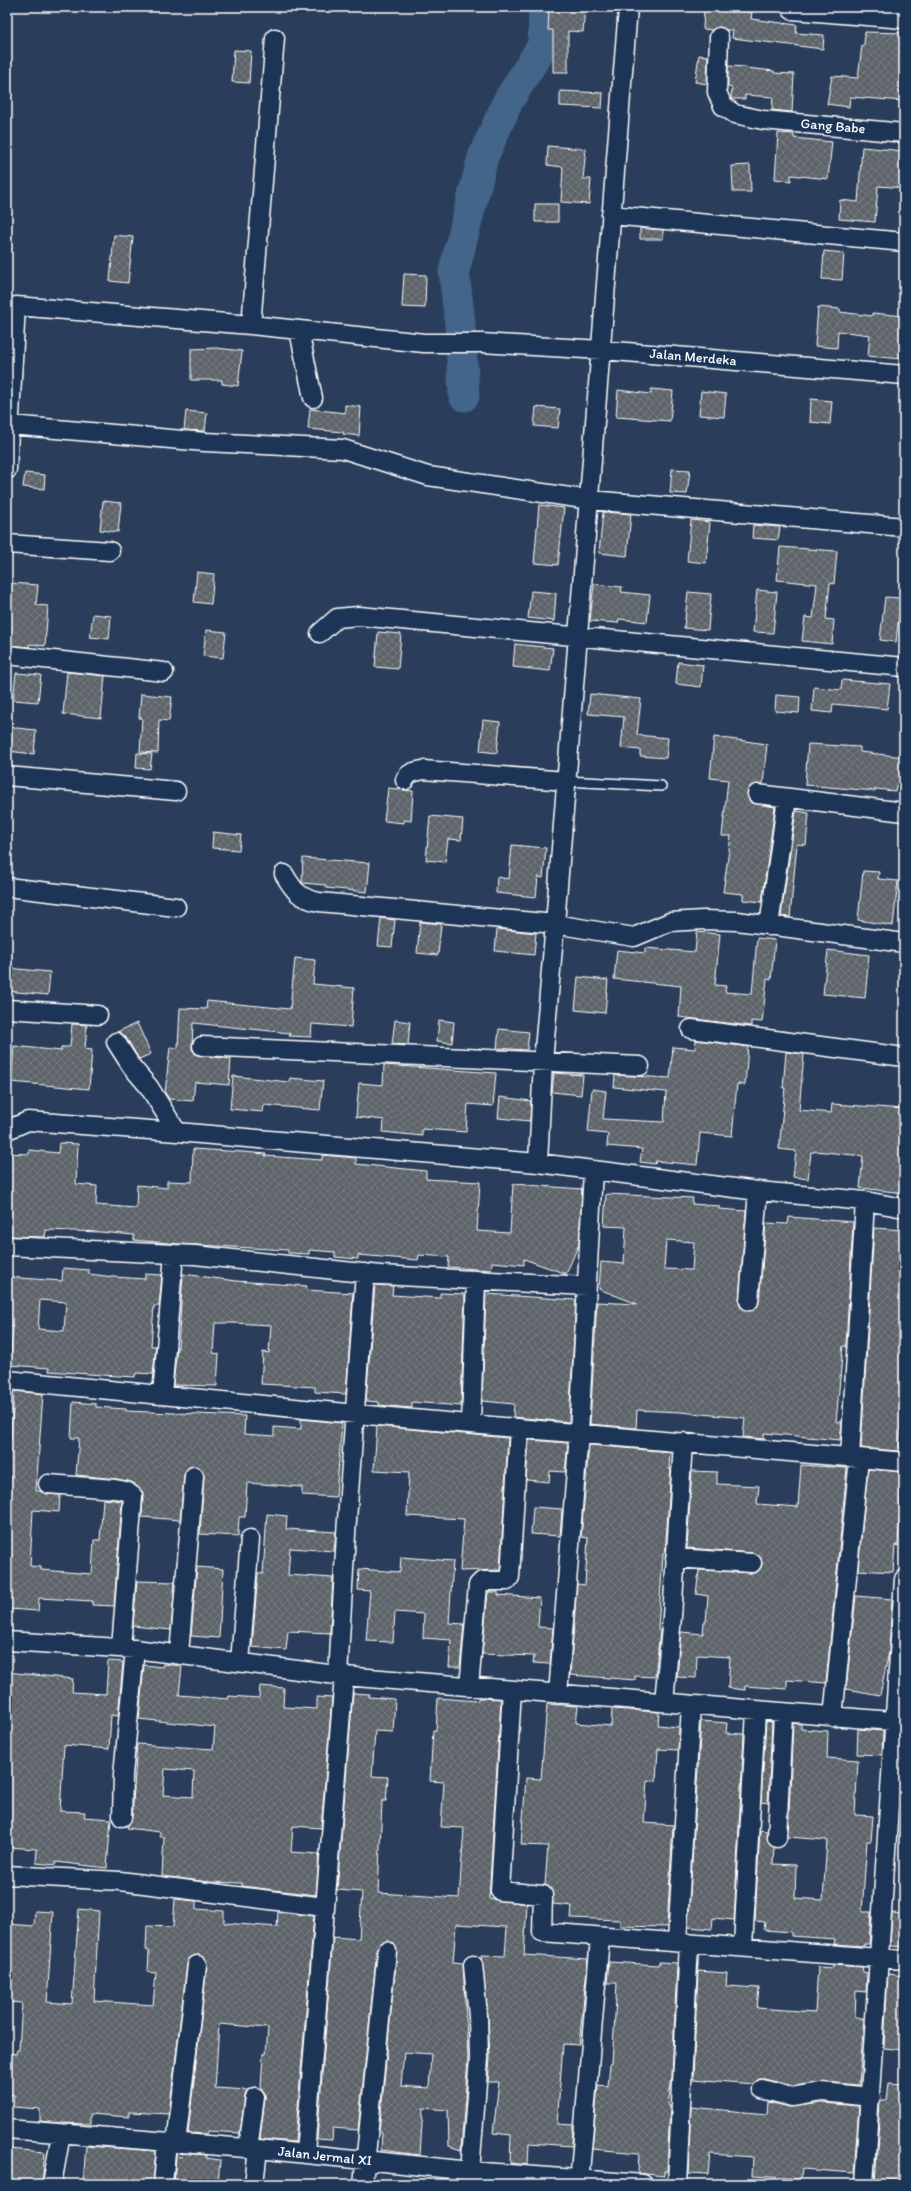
<svg xmlns="http://www.w3.org/2000/svg" width="911" height="2191" font-family="Itim,sans-serif">
  <defs>
    <pattern id="building-cross-hatch" width="8" height="8" patternUnits="userSpaceOnUse"><rect width="8" height="8" fill="#5d6469"/><path d="M0 0l8 8M0 8l8-8" fill="none" stroke="#757b80"/></pattern>
  </defs>
  <rect width="100%" height="100%" fill="#2a3e5b"/>
  <filter id="ink" filterUnits="userSpaceOnUse"><feTurbulence type="fractalNoise" baseFrequency=".025" numOctaves="2"/><feDisplacementMap in="SourceGraphic" scale="8" xChannelSelector="R" yChannelSelector="G"/><feConvolveMatrix kernelMatrix="1 2 1 2 8 2 1 2 1" color-interpolation-filters="sRGB"/></filter>
  <g filter="url(#ink)">
    <g fill="none" stroke-linecap="round" stroke-linejoin="round">
      <!-- river -->
      <path stroke="#436589" stroke-width="31" d="M464,396L460,324L454,271L483,157L508,101L543,45L544,7"/>
    </g>
    <!-- building -->
    <path fill="url(#building-cross-hatch)" stroke="#fff" fill-rule="evenodd" d="M549,7H585L583,32L568,31V72H553V30H548Z
      M704,9L752,12L751,19L797,25L796,33L824,35L823,49L732,38L733,30H727L720,27L712,30L703,29Z
      M865,32L904,33V101L850,97L849,107L827,104L832,76L858,78L862,45H864Z
      M234,50L251,51L249,83L232,82Z
      M699,55L708,56L707,84L695,82Z
      M728,66L746,67V68L774,71V73L794,74L792,112L772,110L773,97L745,95V99H731L732,88L728,87Z
      M560,91L603,93L602,108L560,106Z
      M778,133L794,134V138L832,142L828,179L791,175V181L775,179Z
      M548,146L586,149L583,179H591L589,204L561,202L563,167L547,165Z
      M862,147L904,151V188L878,186L875,222L839,219L840,200L858,202Z
      M750,165L751,192H733L732,166Z
      M535,204H558V222H535Z
      M640,228L663,230V239H640Z
      M114,235L133,237L128,283L110,281Z
      M824,251L844,253L842,280L822,279Z
      M404,274L426,275L425,308L402,307Z
      M818,307L840,309V312L872,316V313L904,316L902,359L868,356L870,335L838,331L837,348L815,346Z
      M191,349L217,348L242,351L238,386L222,384V380H191Z
      M651,389L673,391L670,421L616,417L618,390L651,394Z
      M701,391L726,394L724,417L699,415Z
      M811,399L832,401L830,424L810,422Z
      M345,405L361,407L359,436L343,434V432L308,429L310,409L345,413Z
      M536,407L560,409L558,428L534,426Z
      M186,411L207,413L205,431L184,430Z
      M672,469L690,470L687,494L670,493Z
      M25,473L45,475L44,489L23,487Z
      M103,501L121,503L118,532L100,530Z
      M539,505L564,508L558,565L534,563Z
      M603,512L631,514L627,556L599,553Z
      M691,520L710,522L706,563L687,561Z
      M753,525L780,527L778,540L752,538Z
      M780,547L837,551L834,584L830,583L826,619L834,620L832,644L802,641L805,617L813,618L817,584L777,580Z
      M197,572L214,574L211,604L194,602Z
      M10,583L38,585L36,605L48,606L45,646L30,644L29,647L7,645Z
      M594,584L622,587L621,592L650,595L647,622L619,619L618,623L590,621Z
      M757,590L777,592L773,633L753,632Z
      M531,591L556,593L554,621L528,618Z
      M688,592L711,594L708,630L684,628Z
      M885,597L901,598L896,642L880,640Z
      M93,614L111,616L109,639L90,637Z
      M206,630L226,632L223,658L203,656Z
      M378,632L401,634L398,669L375,667Z
      M515,644L553,648L550,671L513,667Z
      M678,662L703,665L701,687L676,684Z
      M67,672L105,676L101,718L63,714Z
      M16,673L41,675L38,702L13,700Z
      M842,680L890,684L887,709L833,704L832,713L812,711L814,687L841,690Z
      M141,694L172,697L169,721L159,720L158,753L140,752L142,718H139Z
      M590,694L641,699L637,735L668,738L666,758L640,756V750L621,748L624,717L588,714Z
      M776,695L800,697L799,713L775,711Z
      M483,720L500,722L497,753L480,751Z
      M7,727L36,730L34,754L7,751Z
      M714,737L767,744L763,784L753,785L747,793L751,803L775,807L762,902L743,900V894L723,892L731,836H722L728,780L710,778Z
      M808,744L860,747V752L904,757V787L896,786L895,791L875,789V791L805,785Z
      M137,753L152,754L150,769L136,768Z
      M388,788L413,791L411,821L404,820V823L384,821Z
      M796,811L809,813L806,845L797,844L790,917L781,916Z
      M430,816L463,819L461,840L448,839L445,862L426,860Z
      M213,832L241,835L239,850L212,848Z
      M512,845L546,848L543,878L538,877L536,897L496,893L497,877L509,879Z
      M303,858L370,863L367,892L326,888V885L302,883Z
      M863,871L879,872L878,879L898,881L893,926L858,920Z
      M381,918L395,920L392,947L378,946Z
      M420,922L441,924L438,955L417,953Z
      M497,929L536,933L534,955L495,951Z
      M697,932L720,934L715,985L726,986L725,992L752,994L757,938L775,940L771,980L767,979L762,1022L751,1021V1026L679,1017L681,986L614,979L617,950L645,953V948L695,952Z
      M828,950L869,955L865,998L823,994Z
      M295,958L315,960L313,984L354,988L351,1027L312,1024L311,1037L289,1036L290,1033L193,1023L192,1049L196,1055L231,1059L229,1085L195,1082L193,1101L169,1099L165,1093L170,1047L178,1048L180,1008L206,1009L207,1001L290,1009Z
      M7,968L50,972L48,995L7,991Z
      M578,977L608,980L605,1013L575,1010Z
      M395,1020L410,1022L408,1045L392,1044Z
      M439,1020L454,1022L452,1043L437,1041Z
      M137,1023L151,1054L139,1059L125,1036L117,1032Z
      M72,1024L87,1025L85,1049L92,1050L89,1089L11,1082L14,1046L61,1051V1047H70Z
      M499,1029L529,1032L527,1050L497,1048Z
      M696,1040L748,1047L745,1085L737,1084L732,1136L700,1133L697,1165L656,1161L655,1164L640,1162L642,1149L607,1146L608,1134L588,1132L592,1089L606,1091L603,1119L664,1122L666,1092L614,1087L615,1075L670,1078L673,1047L695,1049Z
      M786,1052L804,1054L799,1110L831,1113L832,1104L904,1109V1193L860,1188L863,1156L815,1151V1152H811L808,1179L793,1177L796,1151L779,1149L785,1088H783Z
      M384,1065L496,1073L493,1106L468,1104L466,1132L422,1129V1136L383,1132L384,1120L356,1117L359,1083L383,1085Z
      M554,1073L583,1075L581,1095L552,1092Z
      M233,1076L289,1082L290,1078L323,1081L320,1110L264,1105L263,1112L230,1109Z
      M500,1097L531,1101L530,1121L498,1118Z
      M59,1143L78,1144L76,1184L97,1186L96,1205L136,1208L137,1185L167,1188V1181L192,1182L193,1149L243,1152L266,1154L265,1156L322,1160V1155L356,1158V1164L426,1171V1179L480,1182L477,1231L510,1233L513,1184L582,1189L579,1244L566,1274L524,1259V1265L492,1262L491,1270L448,1267L449,1257L419,1255L418,1260L358,1255V1259L335,1257V1252L309,1250V1254L288,1253V1250L179,1244L134,1240V1235L100,1232L46,1230L45,1237L7,1236V1153L29,1154V1150L58,1153Z
      M606,1194L693,1198L692,1204L719,1206V1209L746,1211L739,1300L740,1306L748,1311L754,1310L759,1302L766,1223L788,1224L789,1217L853,1222L846,1346H843L836,1422H842L840,1440L764,1433V1439L743,1437L745,1418L680,1412L637,1410L636,1428L590,1424L597,1302L637,1304L599,1289L601,1262L624,1264L626,1227L604,1226ZM666,1240L694,1242L692,1270L664,1269Z
      M874,1228L904,1230V1388L899,1451L861,1448Z
      M63,1268L89,1270V1274L114,1277L145,1279V1274L162,1275L159,1306H154L151,1346H156L153,1374L136,1373L135,1377L102,1375L49,1371V1368L10,1365L13,1327L7,1326V1277L62,1281ZM40,1300L66,1302L64,1331L38,1329Z
      M183,1274L236,1281L307,1286L306,1290L353,1293L346,1394L315,1392V1387L261,1384L263,1352L269,1353L271,1325L233,1323H215L213,1353L219,1354L217,1386L173,1385L177,1347L178,1348Z
      M375,1285L393,1286L392,1295L440,1298V1293L465,1294L461,1406L412,1402V1408L379,1405V1402L366,1401Z
      M486,1294L576,1300L569,1422L513,1417L514,1404L482,1401Z
      M14,1391L43,1394L36,1490L47,1494L60,1495L59,1512L33,1510L30,1566L41,1567V1570L92,1574L94,1540H100L103,1499L122,1501L114,1606L92,1605V1601L39,1598L38,1611L8,1609L12,1554L7,1553V1439H11Z
      M73,1402L96,1404V1407L126,1409V1411L245,1416L244,1434L274,1436V1427L301,1429V1419L342,1423L336,1497L302,1495V1487L247,1483L245,1517H239L238,1536L200,1534L204,1476L200,1468L194,1466L189,1467L184,1475L180,1520L142,1517L143,1492L132,1482L117,1479L76,1475L79,1438H71Z
      M377,1426L508,1438L500,1570L460,1571L464,1519L407,1516L409,1472L374,1470Z
      M529,1440L568,1443L565,1472L550,1471L549,1482L526,1480Z
      M589,1445L670,1452L669,1469H671L665,1554H663L658,1630L660,1631L655,1677L635,1676V1680L570,1675L577,1584L585,1585L588,1538L581,1537Z
      M801,1465L847,1468L826,1683L787,1680V1689L745,1686V1690L728,1688L730,1657L697,1655L696,1678L677,1677L681,1632L703,1634L704,1622H706L708,1596L696,1594L699,1570L752,1573L757,1572L762,1564L761,1558L753,1553L687,1548L692,1471L717,1472V1484L759,1486L757,1504L798,1507Z
      M868,1469L904,1472V1488L901,1487L898,1546L895,1545L893,1572L858,1570Z
      M533,1507L562,1509L560,1536L531,1534Z
      M267,1514L287,1516L286,1529L336,1532L334,1551L290,1548L288,1575L333,1578L330,1633L288,1631L286,1650L252,1647L258,1573L263,1574Z
      M401,1557L453,1561L449,1623L464,1624L460,1667H449L451,1640L423,1638L424,1614L395,1612L393,1642L366,1641L370,1591L358,1590L359,1569L400,1572Z
      M197,1567L223,1569L219,1638L191,1636Z
      M137,1581L175,1582L171,1630L133,1626Z
      M488,1592H498V1595L540,1598L538,1627L553,1628L550,1664L533,1663L534,1656L482,1654Z
      M856,1596L892,1599L889,1652L880,1695L846,1689Z
      M108,1661L123,1662L118,1716L111,1715L109,1749L64,1745L60,1811L85,1812L84,1817L111,1819L107,1868L56,1862V1865L36,1863L37,1849L7,1847V1672L73,1679L72,1692L106,1694Z
      M163,1664L182,1666L179,1695L228,1699L229,1696L259,1698L260,1686L284,1688L283,1707L317,1709V1697L332,1698L321,1828L293,1826L291,1852L319,1854L316,1895L242,1886V1883L209,1882L162,1876L164,1837H160V1832L127,1828L132,1817L137,1744L213,1749L215,1727L139,1719L144,1665L162,1667ZM165,1769L194,1771L193,1797L163,1795Z
      M353,1693L370,1694L369,1697L395,1699L393,1732L375,1731L372,1776L388,1777L386,1801H382L378,1893L459,1898L464,1828L441,1827L444,1782L430,1781L433,1730H436L438,1698L478,1701V1698L501,1699L489,1899L527,1904L524,1955L588,1959L579,2045L563,2044L557,2124L573,2125L572,2146L529,2143L528,2165L510,2163L511,2135L493,2133L499,2082H488L490,2058L488,2016L481,1955L505,1956L507,1927L456,1924L453,1962L463,1963L468,2058L461,2150L449,2146L448,2110L423,2108L420,2155L381,2150L382,2132H379L397,1952L393,1943L388,1941L379,1945L377,1950L358,2130L333,2128L332,2140L317,2139L333,1937L359,1939L362,1892L337,1890ZM404,2052L431,2054L429,2088L401,2086Z
      M547,1704L578,1706L576,1723L611,1726L612,1709L659,1712L658,1725L679,1727L678,1750L658,1749L656,1781L647,1780L644,1823L673,1825L667,1927L620,1926V1920L571,1918L572,1906L553,1904L552,1891L545,1885L548,1846L521,1845L526,1778L541,1779Z
      M701,1721L727,1723L726,1733L744,1734L734,1920L713,1918L712,1929L688,1927Z
      M766,1721L772,1722L768,1803L761,1802Z
      M793,1723L801,1724V1729L828,1731L827,1758L858,1760L855,1815L873,1816L871,1841H867L862,1912H871L869,1944H864V1946L834,1944L835,1939L791,1936V1932L764,1930L765,1922L755,1921L760,1830L767,1831L768,1842L774,1848L773,1864L796,1865L795,1898L823,1900L827,1840L788,1837Z
      M858,1729L883,1731L882,1755L857,1754Z
      M175,1899L196,1901V1909L224,1911V1923L277,1927L278,1912L314,1916L295,2142L260,2139L265,2098V2093L261,2088L263,2054H266L268,2028L219,2024L215,2088L248,2090L245,2096L240,2133L208,2131L207,2134L188,2133L207,1966L206,1961L199,1955L193,1956L187,1964L169,2114L129,2112V2117L90,2114V2124L60,2123L40,2121V2109L13,2107L14,2095L7,2094V2053L16,2054L17,2050H19L22,2003L7,2002V1924L34,1926L35,1911L53,1912L47,2002L72,2004L79,1909L99,1911L94,2001L153,2005L156,1973L148,1972L149,1951L146,1950L147,1926L173,1927Z
      M892,1913L904,1914V1947L890,1946Z
      M609,1962L658,1965L659,1962L677,1963L672,2077L668,2105L670,2106L667,2171H664V2176L638,2173L639,2153L592,2149L598,2085L608,2086L610,2064H612L617,1983H607Z
      M833,1965L862,1967L863,1972L867,1973L866,1992L856,1991L855,2018H864L859,2085L823,2082L793,2086L764,2079H759L753,2084L693,2079L698,1971L727,1973L726,1986L759,1988L757,2008L815,2012L818,1967L833,1968Z
      M888,1974L904,1976V2050L884,2048Z
      M889,2083L904,2084V2181L888,2180V2184H875L880,2102L881,2100H887Z
      M768,2102L790,2107L822,2103L859,2106L854,2173L802,2169L801,2179L752,2176L753,2157L710,2154L708,2174L688,2173L691,2107L767,2114Z
      M86,2146L156,2151L153,2184L83,2183Z
      M7,2149L45,2152L42,2184H16V2181L7,2180Z
      M182,2153L206,2155V2158L220,2160L218,2184H174L176,2156L181,2157Z"/>
    <g fill="none" stroke-linecap="round" stroke-linejoin="round">
      <defs>
        <path id="service" d="M566,781L661,786"/>
        <path id="minor" d="M792,10L904,19
          M719,37L717,92L723,106L735,114L763,120L904,133
          M611,215L904,242
          M251,325L275,38
          M299,331L313,398
          M10,425L205,442L343,449L428,476L590,500L904,527
          M7,470L16,306L251,325L424,343H481L602,350L904,375
          M7,544L110,551
          M320,633L337,618L359,616L904,667
          M7,655L164,672
          M7,776L176,791
          M405,780C408,772 415,772 423,770L566,781
          M757,794L904,812
          M284,874C294,891 299,898 319,902L555,924L628,8
          M7,887L176,907
          M769,926L787,798
          M7,1009L98,1015
          M691,1029L904,1057
          M116,1042L132,1067L149,1087L177,1132
          M202,1046L640,1066
          M7,1130L28,1121L177,1132L538,1163L758,1191L865,1201L904,1208
          M538,1163L543,1062L555,924L634,937L670,922L703,920L737,921L904,943
          M7,1246L195,1255L381,1275L586,1286
          M749,1301L758,1191
          M7,1380L356,1414L904,1462
          M162,1395L174,1254
          M471,1424L476,1280
          M850,1457L865,1201
          M48,1484L115,1489L126,1491L133,1496L121,1648
          M675,1558L752,1563
          M7,1641L135,1649L344,1676L904,1722
          M179,1654L194,1476
          M240,1662L250,1539
          M338,1676L346,1534L365,1273
          M469,1687L478,1585L482,1581H507L510,1577L519,1428
          M512,1690L500,1891L543,1895L542,1932L904,1960
          M558,1694L579,1433L593,1170
          M664,1702L672,1617L683,1442
          M833,1717L859,1458
          M122,1817L123,1775L135,1649
          M777,1838L783,1713
          M7,1875L120,1881L324,1907
          M677,1942L691,1705
          M743,1946L756,1711
          M762,2089L792,2097L822,2092L871,2097
          M7,2129L258,2149L470,2171L643,2184
          M176,2144L197,1965
          M248,2149L255,2097
          M305,2153L344,1676
          M52,2184L61,2134
          M163,2184L167,2142
          M254,2184L258,2149
          M363,2184L387,1951
          M469,2184L479,2058L478,2016L473,1965
          M579,2184L600,1938
          M677,2184L689,1943
          M864,2184L904,1579"/>
      </defs>
      <!-- service casing -->
      <use href="#service" stroke="#fff" stroke-width="12"/>
      <!-- minor casing -->
      <use href="#minor" stroke="#fff" stroke-width="21"/>
      <!-- service -->
      <use href="#service" stroke="#1d3557" stroke-width="9"/>
      <!-- minor -->
      <use href="#minor" stroke="#1d3557" stroke-width="18"/>
    </g>
  </g>
  <g text-anchor="middle" dominant-baseline="central" stroke-width="4" stroke-linejoin="round" paint-order="stroke">
    <!-- street labels -->
    <g font-size="14" fill="#fff" stroke="#1d3557">
      <text transform="translate(833 126) rotate(5)">Gang Babe</text>
      <text transform="translate(693 357) rotate(5)">Jalan Merdeka</text>
      <text transform="translate(325 2156) rotate(6)">Jalan Jermal XI</text>
    </g>
  </g>
  <!-- margin -->
  <rect width="911" height="2191" fill="none" stroke="#1d3557" stroke-width="24"/>
  <rect x="12" y="12" width="887" height="2167" fill="none" stroke="#fff" stroke-width="1.5" filter="url(#ink)"/>
</svg>
